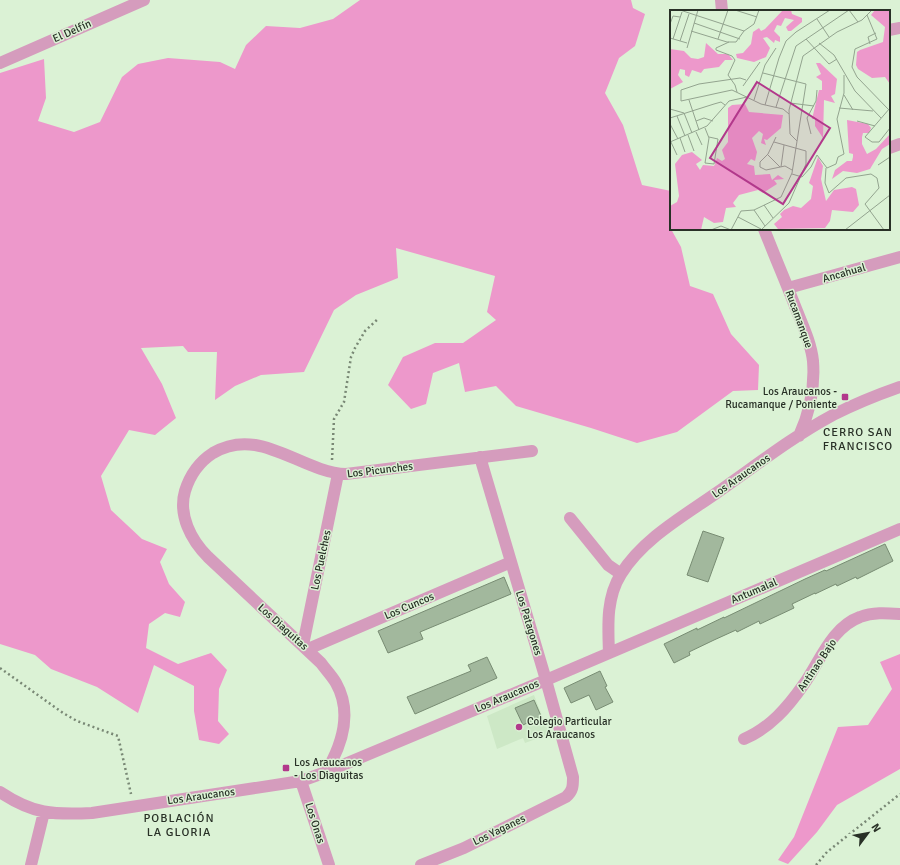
<svg xmlns="http://www.w3.org/2000/svg" width="900" height="865" font-family="Signika,sans-serif">
  <rect width="100%" height="100%" fill="#dbf2d5"/>
  <!-- built -->
  <path fill="#cde8c6" d="M534,695L549,734L525,743L523,738L497,749L487,716Z"/>
  <!-- forest -->
  <path fill="#ed98cb" d="M360,0H631L633,8L645,14L635,46L619,58L605,93L623,125L642,185L671,191V229L681,247L690,286L713,294L731,334L759,365L758,390L733,391L677,432L637,443L591,428L516,406L496,386L465,392L459,363L433,373L426,404L411,409L388,385L403,357L435,343H463L496,320L487,312L495,276L396,248L398,278L356,295L334,310L304,372L261,375L235,386L215,400L217,352H188L183,346L141,348L162,384L176,418L155,435L129,430L101,476L111,510L142,539L167,549L160,562L169,584L185,602L180,617L165,613L149,624L146,648L178,664L211,653L227,670L219,689L218,721L229,734L219,744L199,740L194,711V686L154,665L138,713L97,687L51,669L35,655L0,644V73L44,59L46,98L38,121L74,132L100,122L122,77L138,64L168,58L220,62L235,69L246,45L266,26L300,28L333,19Z
    M900,654V769L837,805L817,832L788,864L778,860L794,837L838,727L868,725L892,689L880,662Z"/>
  <!-- building -->
  <path fill="#a2b89d" stroke="#788c73" d="M703,531L724,538L708,582L687,575Z
    M885,544L893,561L857,579L856,577L837,586L836,584L815,594V593L792,604L794,608L760,624L759,621L737,632L736,630L714,640L689,652L690,655L674,663L664,644L697,628V630L724,617V618L805,579L825,570L826,571Z
    M504,577L511,594L420,632L423,639L388,653L378,631Z
    M487,657L497,678L415,714L407,697L471,671L468,665Z
    M600,671L607,686L605,687L613,702L596,710L589,695L571,703L564,688Z
    M534,700L541,716L523,725L515,708Z"/>
  <g fill="none" stroke-linecap="round" stroke-linejoin="round">
    <!-- path -->
    <path stroke="#798875" stroke-width="2.5" stroke-dasharray="2 3" stroke-linecap="butt" d="M332,460L334,419L344,402L351,357L355,348L365,331L379,318
      M0,668L63,713L77,721L118,736L131,794
      M816,865L827,852L900,794"/>
    <!-- minor -->
    <path stroke="#d59cbd" stroke-width="12" d="M721,0L722,11
      M889,30L900,28
      M0,63L144,0
      M889,148L900,144
      M764,229C774,255 785,280 795,306C802,324 811,342 813,361C815,387 810,412 799,436
      M788,288L900,257
      M570,518L608,565L621,574
      M303,645L338,474
      M308,649L511,562
      M609,653C608,626 606,598 621,574C643,539 682,517 715,494C754,467 792,437 833,415C855,404 877,395 900,387
      M744,739C770,728 788,707 804,684C820,661 832,627 860,617C873,612 886,613 900,614
      M326,772C342,745 353,713 336,683C332,676 326,670 321,663L208,557C191,540 178,515 185,491C190,475 199,462 213,453C260,425 300,472 346,474L532,451
      M301,781L329,865
      M0,792C33,814 53,815 92,813L301,781L326,772L546,680L900,529
      M31,865L44,812
      M421,865L464,848L566,797C573,791 573,786 573,777L546,680L480,457"/>
  </g>
  <!-- markers -->
  <g fill="#b2388b" stroke="#dbf2d5" stroke-width="1.5">
    <rect x="841" y="393" width="8" height="8" rx="2"/>
    <circle cx="519" cy="727" r="4"/>
    <rect x="282" y="764" width="8" height="8" rx="2"/>
  </g>
  <g text-anchor="middle" dominant-baseline="central" stroke-width="3" stroke-linejoin="round" paint-order="stroke">
    <!-- street labels -->
    <g font-size="11" fill="#283026" stroke="#dbf2d5">
      <text transform="translate(72 31) rotate(-24)">El Delfín</text>
      <text transform="translate(844 273) rotate(-16)">Ancahual</text>
      <text transform="translate(799 319) rotate(70)">Rucamanque</text>
      <text transform="translate(380 470) rotate(-7)">Los Picunches</text>
      <text transform="translate(741 476) rotate(-35)">Los Araucanos</text>
      <text transform="translate(321 560) rotate(-78)">Los Puelches</text>
      <text transform="translate(754 591) rotate(-23)">Antumalal</text>
      <text transform="translate(409 606) rotate(-23)">Los Cuncos</text>
      <text transform="translate(529 623) rotate(73)">Los Patagones</text>
      <text transform="translate(283 627) rotate(42)">Los Diaguitas</text>
      <text transform="translate(817 665) rotate(-56)">Antinao Bajo</text>
      <text transform="translate(507 696) rotate(-23)">Los Araucanos</text>
      <text transform="translate(201 796) rotate(-8)">Los Araucanos</text>
      <text transform="translate(315 823) rotate(72)">Los Onas</text>
      <text transform="translate(499 830) rotate(-26)">Los Yaganes</text>
    </g>
    <!-- poi labels -->
    <g font-size="11" fill="#283026" stroke="#dbf2d5" text-anchor="start">
      <text x="837" y="391" text-anchor="end">Los Araucanos -<tspan x="837" dy="13">Rucamanque / Poniente</tspan></text>
      <text x="527" y="721">Colegio Particular<tspan x="527" dy="13">Los Araucanos</tspan></text>
      <text x="294" y="762">Los Araucanos<tspan x="294" dy="13">- Los Diaguitas</tspan></text>
    </g>
    <!-- neighbourhood labels -->
    <g font-size="12" letter-spacing="1" fill="#283026" stroke="#dbf2d5">
      <text x="858" y="432">CERRO SAN<tspan x="858" dy="14">FRANCISCO</tspan></text>
      <text x="179" y="818">POBLACIÓN<tspan x="179" dy="14">LA GLORIA</tspan></text>
    </g>
  </g>
  <!-- overview -->
  <g transform="translate(670 10)">
    <rect width="220" height="220" fill="#dbf2d5"/>
    <path d="M113,0H121L122,4L132,8V12L121,21H118L116,17L124,10L115,8L111,16L107,15L104,21L110,27V32L105,30L104,33L97,27L93,28L100,38L96,47L84,52L67,48L66,44L73,43L81,34L83,22L89,18L91,21L95,19ZM205,0H220V74L215,67L202,68L188,59L186,55L187,42L190,40L213,32L215,17L201,5ZM36,33L48,44H58L63,50H55L49,57L34,59L31,63L22,60L19,67L15,65V60L10,59L8,65L13,72L0,79V39L14,41L21,48L28,49L34,47ZM146,53H150L167,69L165,84L161,86L165,93L154,90L153,128L145,116V109H142L149,80H152V71L146,67L151,64ZM75,94L79,102L113,105L111,118L97,130L94,129L96,135L91,133L93,124L89,121L82,128L87,142L85,151L81,149L77,154L84,156L85,165L100,164L102,170L108,165L114,169L104,170L107,174L93,183L88,180L69,185L63,193L66,197L56,198L53,212L44,213L34,207L31,220H0V196L7,192L9,186L5,154L12,145L22,142L32,150L26,154L30,160L33,155L44,156L47,148L52,151L55,149L52,140L58,132V98L62,95ZM177,110L198,114L201,118L199,123H193L192,127V134L197,144L206,139L220,124V134L212,139L200,159L187,163L173,161L162,169L165,160L177,151H182L183,147V144L179,143ZM148,147L153,156L151,169L156,191L164,180L182,177L186,179L189,195L183,202L162,200L160,211L155,218L108,219L104,214L112,207L110,204L114,200L123,196L131,198L141,189L143,176L139,173Z" fill="#ed98cb"/>
    <path fill="none" stroke="#93a48f" stroke-width="1" d="M10,0L74,21M65,0L87,7M179,0L188,12M197,5L207,29L185,39L182,57L187,67L219,100M147,9L159,27M24,13L70,29M0,14L3,6L10,7M21,21L57,32H66L74,21M74,21L84,14L89,0M0,28L17,33M3,29L12,2M48,29L58,0M136,29L159,54L167,49M10,31L19,4M59,32L46,38V40L62,46L65,50L58,65L65,75L67,82M149,33L164,45L185,81L211,108M200,34L198,27L206,23M17,38L28,0M76,70L70,68L29,74L11,80V91L62,80L91,94L113,99L119,104M73,76L90,52M174,85L183,100M19,90L29,120M84,90L95,55L106,38M120,93L144,96M95,95L109,48L116,31L126,22L160,0M106,97L126,36L179,0M169,98L203,101M220,98L195,127L202,132H209L220,118M0,99L14,103L22,123M7,106L15,126M0,108L44,94L51,92L55,95M26,111L34,108L43,111M187,111L205,116M0,114L8,129M35,118L39,128L35,153L44,154L48,129L39,127M26,122L32,135M141,124L137,108L146,91L147,80M18,125L24,141M106,127L98,144L90,152V157L96,160L115,156L122,160M10,128L15,142M0,130L7,145M127,131L120,124L119,100L133,46L167,22L192,10L202,0M0,132L37,116L59,91L77,87M98,145L110,157M208,155L220,147M111,157L114,135M156,158L155,173L159,183L176,168L201,164L207,168L209,178L195,194L214,220M122,164L132,167L141,157L147,145L157,158L166,154L168,147L174,144L167,109L174,83V65M94,195L103,208M84,200L95,216M68,207L91,219M41,220L51,216L61,220M61,220L71,201L84,200L111,187L122,163L136,74L93,63M91,220L119,193L136,154V141L104,132M175,220L220,185"/>
    <path fill="#b2388b" fill-opacity="0.15" stroke="#b2388b" stroke-width="2" d="M87,72L160,118L113,194L40,148Z"/>
    <rect width="220" height="220" fill="none" stroke="#283026" stroke-width="2"/>
  </g>
  <!-- north arrow -->
  <g transform="translate(868 833) rotate(58)" stroke="#dbf2d5" stroke-width="3" paint-order="stroke">
  <path d="M0-3L7 15L0 10L-7 15Z" fill="#283026"/>
  <text y="-6" font-size="11" font-weight="bold" text-anchor="middle" fill="#283026">N</text>
  </g>
</svg>
